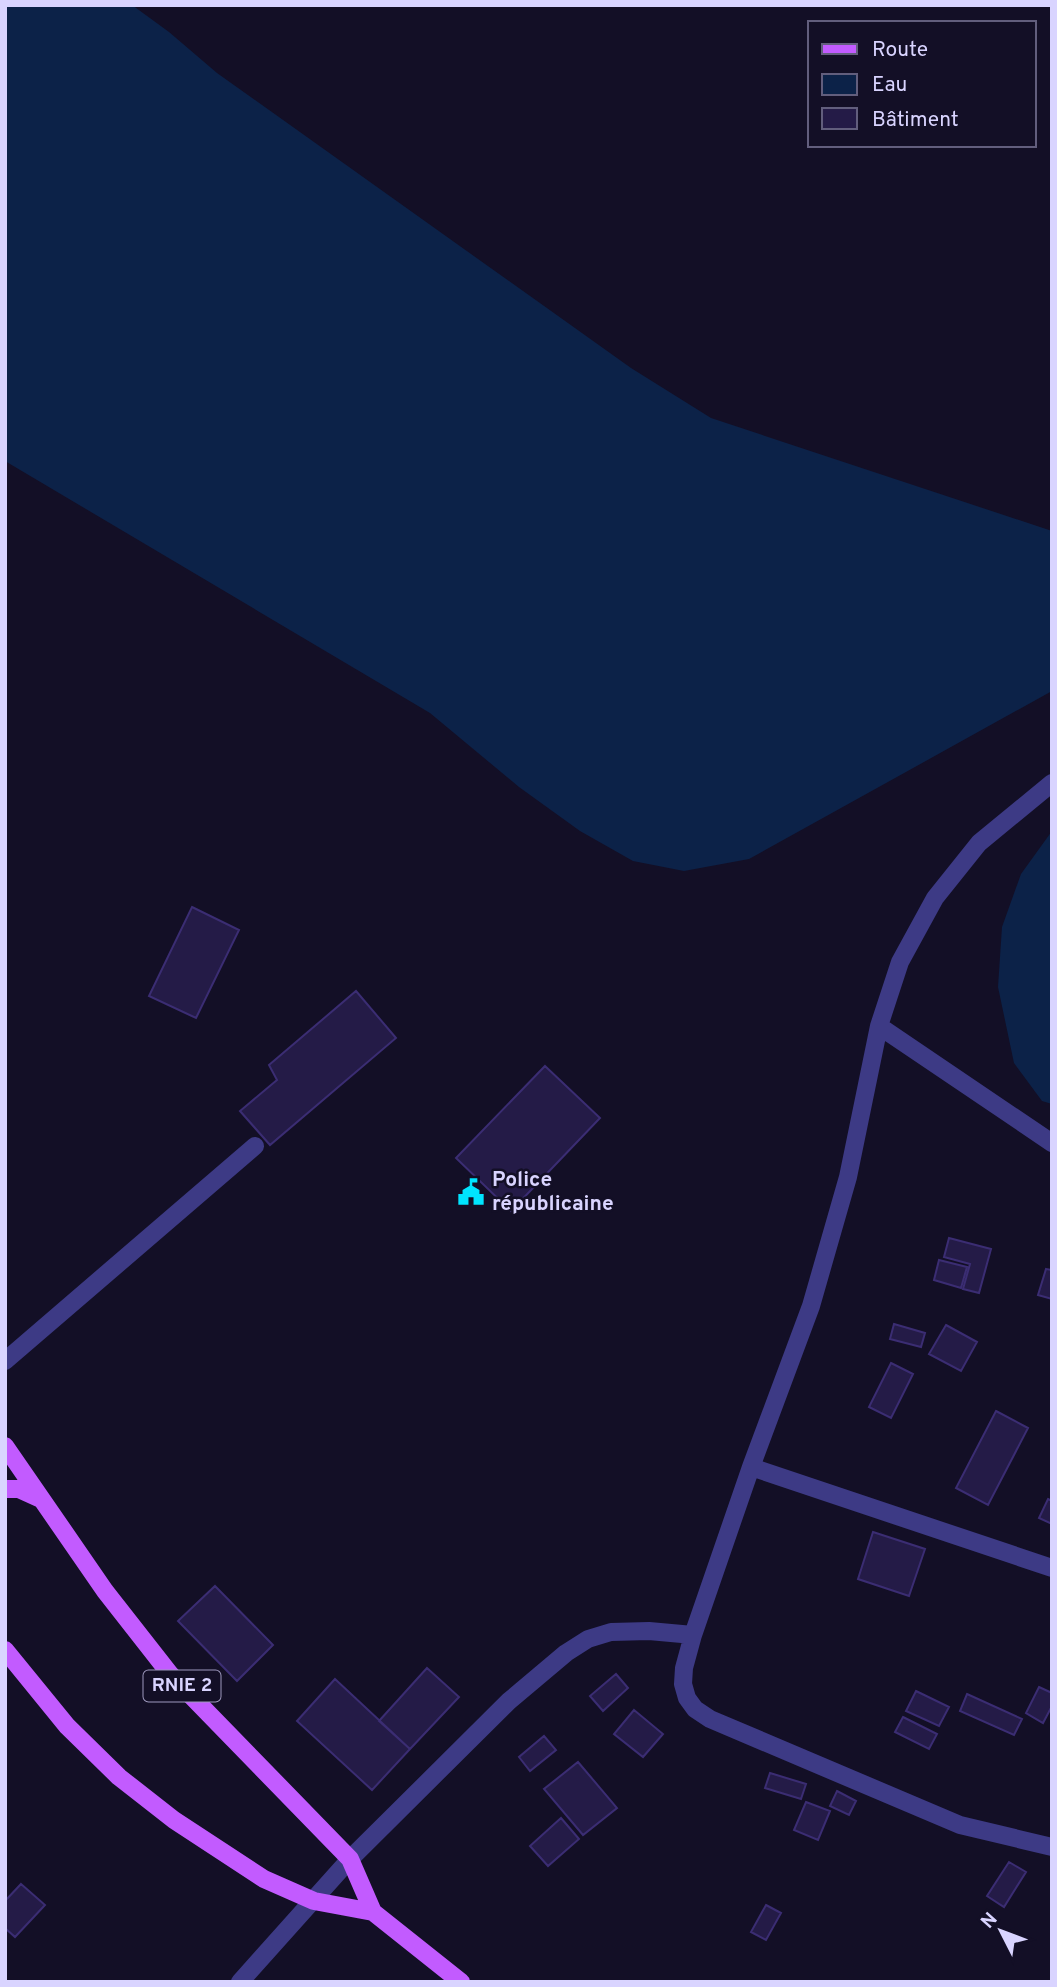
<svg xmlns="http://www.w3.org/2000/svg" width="1057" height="1987" font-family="Overpass,sans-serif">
  <rect width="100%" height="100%" fill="#130f26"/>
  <!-- water -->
  <path fill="#0c2248" d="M5,5H132L169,32L217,73L631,368L711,418L1052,531V691L749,859L684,871L633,861L580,831L519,787L430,713L5,461Z
    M1052,831V1104L1042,1101L1014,1063L998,987L1002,927L1021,874Z"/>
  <!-- building -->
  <path fill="#241b47" stroke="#3b2d73" stroke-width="2" d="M192,907L239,930L196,1018L149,996Z
    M356,991L396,1038L270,1145L240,1111L277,1080L269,1065Z
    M545,1066L600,1118L511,1211L456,1158Z
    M949,1238L991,1249L979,1293L963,1289L970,1264L944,1257Z
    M939,1260L967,1267L961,1288L934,1280Z
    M1046,1269L1052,1270V1299L1038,1295Z
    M894,1324L925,1333L921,1347L890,1339Z
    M946,1325L977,1342L961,1371L929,1354Z
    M891,1363L913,1374L891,1418L869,1407Z
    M996,1411L1028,1428L988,1505L956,1488Z
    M1048,1499L1052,1501V1524L1039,1518Z
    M873,1532L925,1549L909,1596L858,1579Z
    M215,1586L273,1645L237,1681L178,1621Z
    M427,1668L459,1697L410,1749L379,1721Z
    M616,1674L628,1688L603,1711L590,1696Z
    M335,1679L410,1749L372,1790L297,1721Z
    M1039,1687L1052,1693V1706L1043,1723L1026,1713Z
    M916,1691L949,1707L939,1726L906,1711Z
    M967,1694L1022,1719L1014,1735L960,1711Z
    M634,1710L663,1734L643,1757L614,1734Z
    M903,1717L937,1734L929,1749L895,1732Z
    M544,1736L556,1750L530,1771L519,1757Z
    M578,1762L617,1808L583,1835L544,1789Z
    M770,1773L806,1784L801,1799L765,1788Z
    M837,1791L856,1801L849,1815L830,1806Z
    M806,1802L830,1811L818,1840L794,1830Z
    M561,1818L579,1839L548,1866L530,1846Z
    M1009,1862L1026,1872L1004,1907L987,1896Z
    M21,1884L45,1905L15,1937L5,1928V1901Z
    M766,1905L781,1913L766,1940L751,1932Z"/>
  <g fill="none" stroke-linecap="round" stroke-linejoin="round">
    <!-- minor -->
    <path stroke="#3d3a85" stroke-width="18" d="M1052,783L979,843L935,898L900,962L879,1026L848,1177L811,1306L751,1467L693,1635L684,1668L683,1684L687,1698L695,1709L710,1719L960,1825L1052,1847
      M879,1026L1052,1143
      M5,1361L255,1146
      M751,1467L1052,1568
      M240,1982L350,1859L509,1701L566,1653L588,1639L611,1632L649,1631L693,1635"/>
    <!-- major -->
    <path stroke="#c25bff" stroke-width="18" d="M5,1446L105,1591L170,1674L350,1859L373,1912
      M5,1489H19L41,1499
      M5,1650L67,1726L119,1777L174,1820L264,1879L314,1901L373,1912L461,1982"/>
  </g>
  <!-- icons -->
  <defs>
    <symbol id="civic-bare" viewBox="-9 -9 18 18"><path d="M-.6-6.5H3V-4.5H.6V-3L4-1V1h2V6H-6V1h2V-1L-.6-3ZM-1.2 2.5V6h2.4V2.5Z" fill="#00e5ff" stroke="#130f26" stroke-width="2.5" paint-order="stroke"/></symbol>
  </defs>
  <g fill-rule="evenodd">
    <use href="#civic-bare" x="452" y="1173" width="38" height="38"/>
  </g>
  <g text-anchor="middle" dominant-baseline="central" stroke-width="5" stroke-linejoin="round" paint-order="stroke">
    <!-- shield labels -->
    <rect fill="#130f26" stroke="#9e99be" stroke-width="2" x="143.5" y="1670.5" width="77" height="31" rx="5"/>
    <g font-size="19" font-weight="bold" fill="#d9d4ff">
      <text x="182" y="1686">RNIE 2</text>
    </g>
    <!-- poi labels -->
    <g font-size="21" font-weight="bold" fill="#d9d4ff" stroke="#130f26" text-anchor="start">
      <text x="492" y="1180">Police<tspan x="492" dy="24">républicaine</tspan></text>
    </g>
  </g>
  <!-- border -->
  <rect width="1057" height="1987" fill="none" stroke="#d9d4ff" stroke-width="14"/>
  <!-- legend -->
  <rect x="808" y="21" width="228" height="126" fill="#130f26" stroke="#625e7d" stroke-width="2"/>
  <rect x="822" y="44" width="35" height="10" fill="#c25bff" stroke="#625e7d" stroke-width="2"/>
  <text x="872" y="56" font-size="21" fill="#d9d4ff">Route</text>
  <rect x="822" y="74" width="35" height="21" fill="#0c2248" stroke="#625e7d" stroke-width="2"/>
  <text x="872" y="91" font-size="21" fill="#d9d4ff">Eau</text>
  <rect x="822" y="108" width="35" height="21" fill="#241b47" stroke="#625e7d" stroke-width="2"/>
  <text x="872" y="126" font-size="21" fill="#d9d4ff">Bâtiment</text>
  <!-- north arrow -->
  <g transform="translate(1001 1931) rotate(312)" stroke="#130f26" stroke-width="5" paint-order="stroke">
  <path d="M0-5L12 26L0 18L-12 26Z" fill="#d9d4ff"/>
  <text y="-10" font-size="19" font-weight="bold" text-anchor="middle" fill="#d9d4ff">N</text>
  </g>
</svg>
